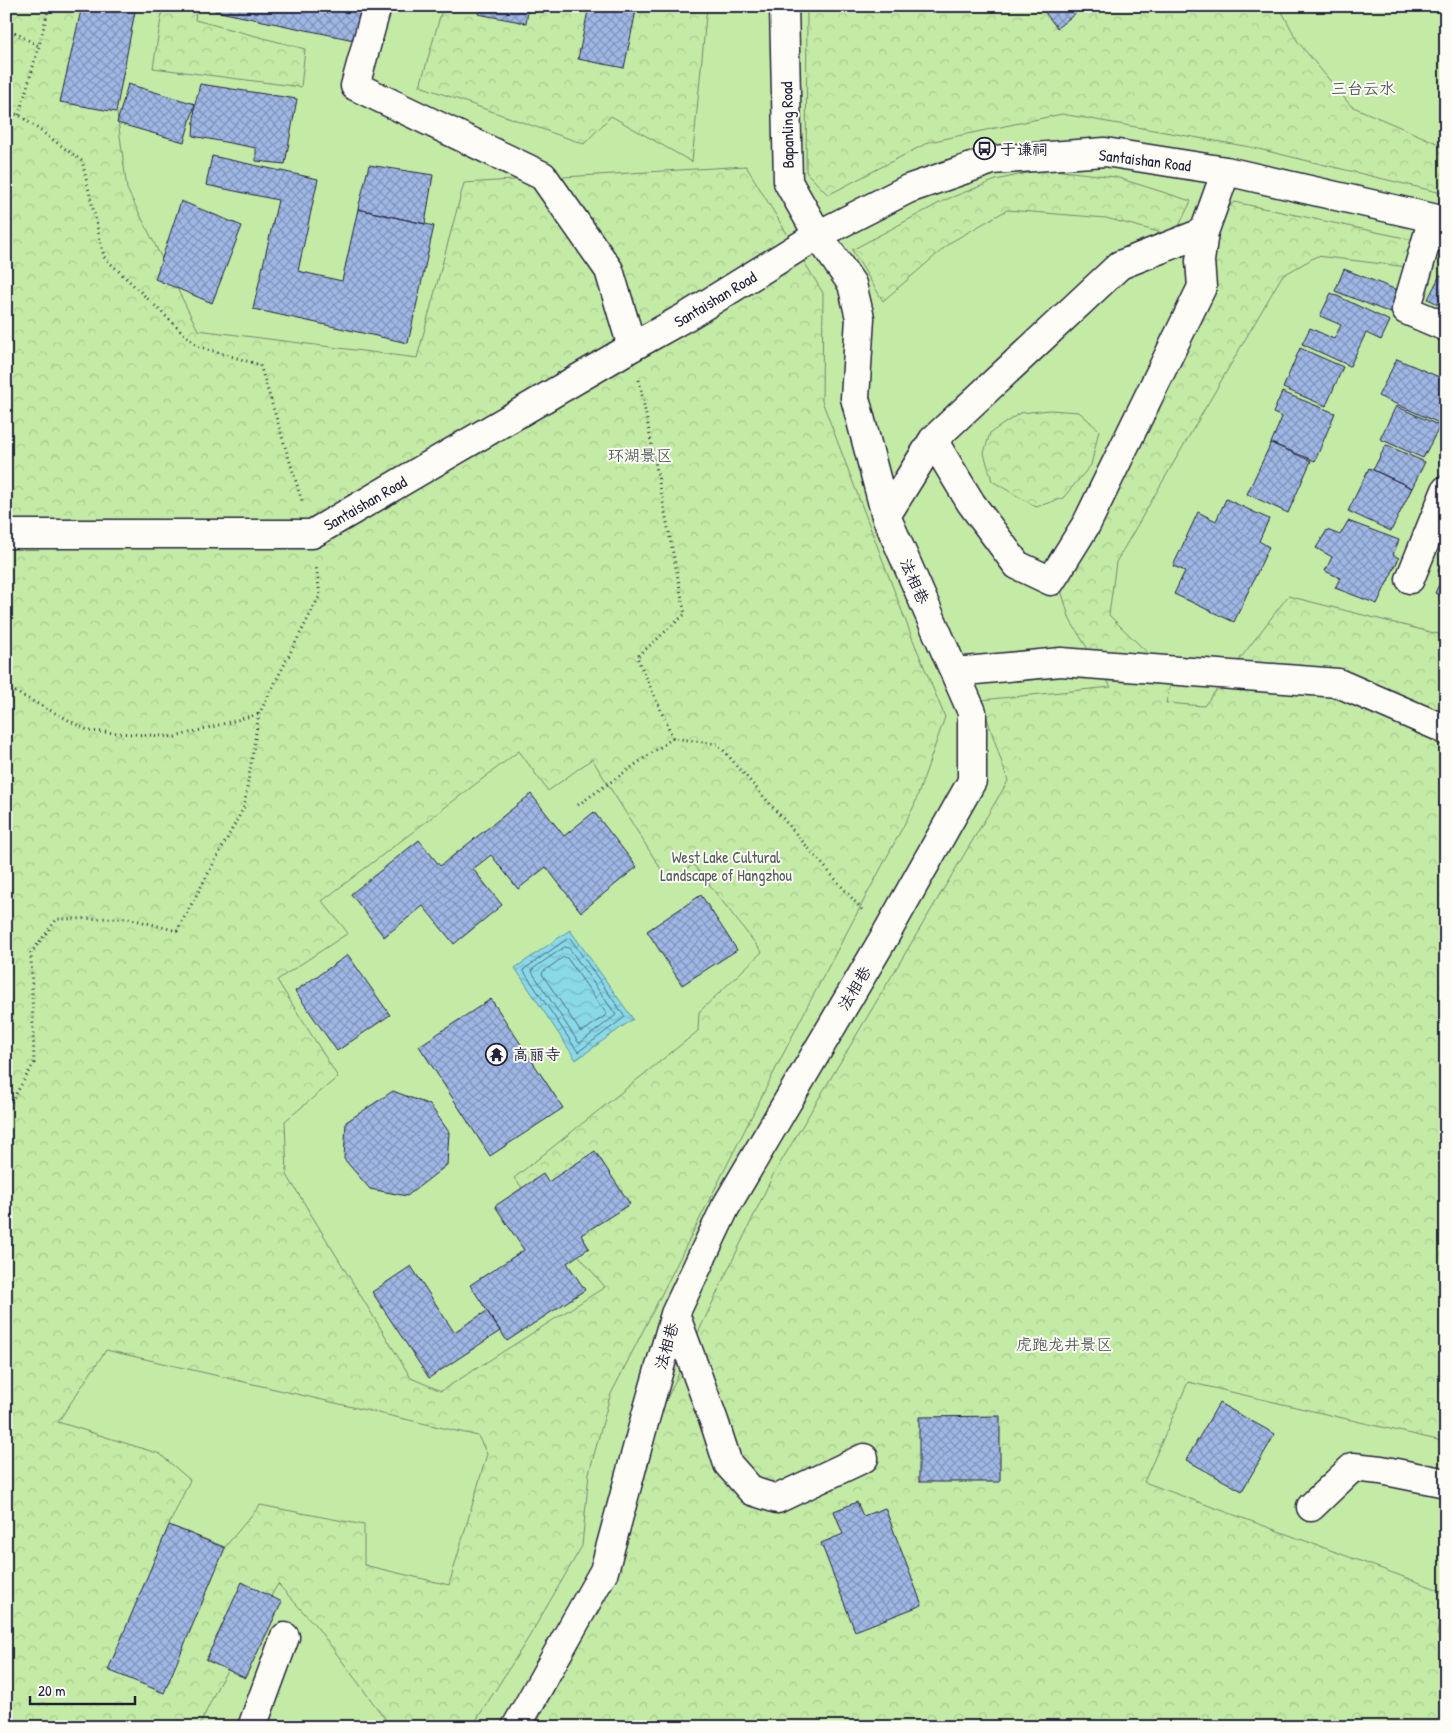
<svg xmlns="http://www.w3.org/2000/svg" width="1452" height="1733" font-family="'Patrick Hand','LXGW WenKai TC',sans-serif">
  <defs>
    <pattern id="forest-crowns" width="20" height="18" patternUnits="userSpaceOnUse" patternTransform="scale(1.25)"><rect width="20" height="18" fill="#c4eba5"/><path d="M2 6a3 3 0 1 1 6 0M12 15a3 3 0 1 1 6 0" fill="none" stroke="#a8c98f"/></pattern>
    <pattern id="water-waves" width="16" height="10" patternUnits="userSpaceOnUse" patternTransform="scale(1.25)"><rect width="16" height="10" fill="#8ad9e8"/><path d="M0 5q4-4 8 0t8 0" fill="none" stroke="#77bac8"/></pattern>
    <pattern id="building-cross-hatch" width="8" height="8" patternUnits="userSpaceOnUse" patternTransform="scale(1.25)"><rect width="8" height="8" fill="#9fb7e4"/><path d="M0 0l8 8M0 8l8-8" fill="none" stroke="#8194ba"/></pattern>
  </defs>
  <rect width="100%" height="100%" fill="#fdfcf7"/>
  <filter id="ink" filterUnits="userSpaceOnUse"><feTurbulence type="fractalNoise" baseFrequency=".02" numOctaves="2"/><feDisplacementMap in="SourceGraphic" scale="10" xChannelSelector="R" yChannelSelector="G"/><feConvolveMatrix kernelMatrix="1 2 1 2 8 2 1 2 1" color-interpolation-filters="sRGB"/></filter>
  <g filter="url(#ink)">
    <!-- green -->
    <path fill="#c4eba5" stroke="#738670" d="M6,6H1446V1727H6Z"/>
    <!-- forest -->
    <path fill="url(#forest-crowns)" stroke="#738670" fill-rule="evenodd" d="M6,6H103L127,189L198,330L417,358L464,183L746,166L823,293L822,401L913,640L945,717L914,806L806,1009L610,1396L589,1473L582,1546L529,1637L472,1727H391L316,1626L278,1584L218,1686L199,1727H6ZM519,751L548,791L592,759L669,882L693,864L762,952L699,1012L698,1031L514,1178L605,1287L441,1391L411,1378L287,1175L285,1121L338,1077L277,980L348,933L322,901ZM106,1350L478,1436L487,1454L449,1585L364,1565V1525L260,1505L225,1547L169,1525L190,1480L160,1454L58,1422Z
      M163,6H197L195,20L305,49L301,87L153,68Z
      M443,6H707L692,162L611,116L584,144L420,86Z
      M807,6H1279L1298,42L1351,106L1446,147V194L1250,147L1062,114L929,142L828,195L806,172Z
      M1045,169L1115,177L1191,201L1174,236L1106,218L1007,210L951,242L883,301L852,250L945,200L996,180Z
      M1234,202L1419,241L1408,267L1317,256L1282,276L1116,562L1109,615L1172,677L1166,703L1204,706L1288,596L1446,636V1442L1188,1382L1144,1482L1445,1592L1437,1635L1446,1639V1727H534L612,1585L661,1411L773,1175L1008,781L981,700L1111,687L1070,620L1061,590L1214,293L1204,232Z
      M1050,410L1079,412L1099,430L1091,465L1063,498L1036,507L992,481L984,453L990,433L1020,413Z"/>
    <!-- water -->
    <path fill="url(#water-waves)" stroke="#6090a3" d="M570,930L633,1019L576,1060L515,968Z"/>
    <g fill="none" stroke-linecap="round" stroke-linejoin="round">
      <!-- shore -->
      <path stroke="#4c6b80" stroke-width="1" d="M570,938L625,1017L578,1052L523,970L567,939Z
        M565,947L569,948L616,1015L580,1043L578,1042L532,972L533,969Z
        M564,957L567,958L606,1013L605,1016L582,1032L580,1031L542,974L543,972Z"/>
    </g>
    <!-- building -->
    <path fill="url(#building-cross-hatch)" stroke="#22223b" d="M82,6H136L116,112L60,102Z
      M216,6H361L354,40L215,11Z
      M480,6H529L526,23L478,14Z
      M589,6H637L624,68L578,59Z
      M1040,6H1085L1057,28Z
      M128,84L195,104L184,142L117,123Z
      M200,84L297,99L285,164L256,161V148L193,136L195,104Z
      M212,156L318,179L298,271L342,281L358,209L434,226L408,343L253,309L278,200L206,185Z
      M369,165L433,175L425,224L358,209Z
      M181,201L242,226L212,303L155,279Z
      M1344,269L1402,292L1393,314L1335,291Z
      M1440,275L1446,278V308L1428,299Z
      M1331,293L1390,321L1381,340L1366,333L1350,366L1302,344L1310,328L1334,339L1341,325L1320,316Z
      M1300,348L1343,367L1326,406L1283,388Z
      M1397,359L1446,380V426L1378,396Z
      M1282,392L1335,413L1315,461L1271,443L1282,417L1273,413Z
      M1396,406L1440,426L1423,458L1380,439Z
      M1271,443L1311,461L1288,513L1247,494Z
      M1386,445L1425,462L1412,488L1373,470Z
      M1369,468L1412,488L1391,531L1348,511Z
      M1226,499L1269,519L1259,541L1269,547L1234,622L1174,594L1185,571L1173,566L1198,512L1216,521Z
      M1348,521L1399,540L1393,555L1399,558L1377,604L1335,588L1340,578L1325,571L1332,557L1316,548L1327,530L1340,535Z
      M1446,553V598L1435,593L1444,574L1438,571Z
      M531,794L564,836L594,812L637,867L581,912L546,867L518,889L491,855L473,869L502,905L454,944L423,906L384,937L351,894L419,840L440,866Z
      M701,895L737,950L682,985L647,931Z
      M348,955L390,1015L337,1051L295,991Z
      M491,999L563,1108L490,1156L419,1046Z
      M393,1091L430,1105L449,1132L447,1165L407,1196L370,1189L344,1159L346,1122Z
      M595,1151L630,1204L581,1235L589,1248L567,1263L585,1290L507,1341L470,1285L524,1250L495,1206L543,1174L548,1182Z
      M411,1266L454,1332L487,1311L500,1331L429,1378L372,1292Z
      M1219,1403L1275,1434L1242,1491L1186,1460Z
      M1000,1416V1482H919V1417Z
      M857,1502L863,1516L885,1508L922,1605L855,1631L821,1543L843,1534L834,1511Z
      M169,1525L225,1548L164,1693L108,1670Z
      M242,1582L282,1602L245,1678L206,1660Z"/>
    <g fill="none" stroke-linecap="round" stroke-linejoin="round">
      <defs>
        <path id="minor" d="M377,6L355,86L543,176L609,270L632,347
          M1433,218L1406,310L1446,327
          M933,440L971,503L1017,565L1051,581L1087,523L1202,287L1200,261L1204,232
          M886,516L933,440L1120,265L1204,232L1226,171
          M6,534H312L632,347L689,315L818,235L908,189L992,160L1105,152L1226,171L1446,221
          M1410,579L1446,490
          M955,672L1061,662L1338,683L1442,728L1446,731
          M675,1314L714,1421L728,1464L752,1491L777,1499L864,1458
          M1311,1507L1353,1467L1381,1470L1446,1483
          M252,1727L285,1637
          M516,1727L604,1571L645,1419L675,1314L725,1208L885,936L972,781V712L886,516L855,398L860,318L852,284L818,235L788,182L784,6"/>
      </defs>
      <!-- minor casing -->
      <use href="#minor" stroke="#22223b" stroke-width="31"/>
      <!-- path -->
      <path stroke="#22223b" stroke-width="3" stroke-dasharray="1 4" stroke-linecap="butt" d="M6,28L39,46
        M6,112L19,115L82,161L104,257L197,346L260,365L302,501
        M19,115L39,46L49,6
        M639,380L685,614L637,657L673,738
        M6,687L89,731L175,737L259,714
        M578,805L673,738L718,744L863,911
        M6,1111L34,1063L31,953L57,919L128,918L177,931L244,807L259,714L320,595L316,566"/>
      <!-- minor -->
      <use href="#minor" stroke="#fdfcf7" stroke-width="28"/>
    </g>
  </g>
  <!-- icons -->
  <defs>
    <symbol id="bus-ring" viewBox="-11 -11 22 22"><circle r="9.5" fill="#fdfcf7" stroke="#22223b" stroke-width="1.5"/><path d="M-5-6H5V4H4V6H2V4H-2V6H-4V4H-5ZM-3.5-4V0h7V-4ZM-3.5 1.2v1.5H-2V1.2ZM2 1.2v1.5H3.5V1.2Z" fill="#22223b"/></symbol>
    <symbol id="temple-ring" viewBox="-11 -11 22 22"><circle r="9.5" fill="#fdfcf7" stroke="#22223b" stroke-width="1.5"/><path d="M0-6L5-2H3V0L6.5 2.5H4V6H1.5V3h-3V6H-4V2.5H-6.5L-3 0V-2H-5Z" fill="#22223b"/></symbol>
  </defs>
  <g fill-rule="evenodd">
    <use href="#bus-ring" x="972" y="136" width="25" height="25"/>
    <use href="#temple-ring" x="484" y="1042" width="25" height="25"/>
  </g>
  <g text-anchor="middle" dominant-baseline="central" stroke-width="4" stroke-linejoin="round" paint-order="stroke">
    <!-- park labels -->
    <g font-size="16" fill="#535e5b" stroke="#fdfcf7">
      <text x="1363" y="88">三台云水</text>
      <text x="640" y="455">环湖景区</text>
      <text x="726" y="857">West Lake Cultural<tspan x="726" dy="18">Landscape of Hangzhou</tspan></text>
      <text x="1064" y="1344">虎跑龙井景区</text>
    </g>
    <!-- street labels -->
    <g font-size="16" fill="#22223b" stroke="#fdfcf7">
      <text transform="translate(787 125) rotate(-91)">Bapanling Road</text>
      <text transform="translate(1145 160) rotate(7)">Santaishan Road</text>
      <text transform="translate(715 299) rotate(-31)">Santaishan Road</text>
      <text transform="translate(365 503) rotate(-30)">Santaishan Road</text>
      <text transform="translate(915 581) rotate(66)">法相巷</text>
      <text transform="translate(854 988) rotate(-59)">法相巷</text>
      <text transform="translate(666 1346) rotate(-74)">法相巷</text>
    </g>
    <!-- poi labels -->
    <g font-size="16" fill="#22223b" stroke="#fdfcf7" text-anchor="start">
      <text x="1000" y="149">于谦祠</text>
      <text x="513" y="1054">高丽寺</text>
    </g>
  </g>
  <!-- margin -->
  <rect width="1452" height="1733" fill="none" stroke="#fdfcf7" stroke-width="25"/>
  <rect x="12" y="12" width="1427" height="1708" fill="none" stroke="#22223b" stroke-width="2" filter="url(#ink)"/>
  <!-- scale -->
  <path d="M30 1696v8h105v-8" fill="none" stroke="#22223b" stroke-width="2.5"/>
  <text x="38" y="1696" font-size="15" fill="#22223b" stroke="#fdfcf7" stroke-width="4" paint-order="stroke">20 m</text>
</svg>
